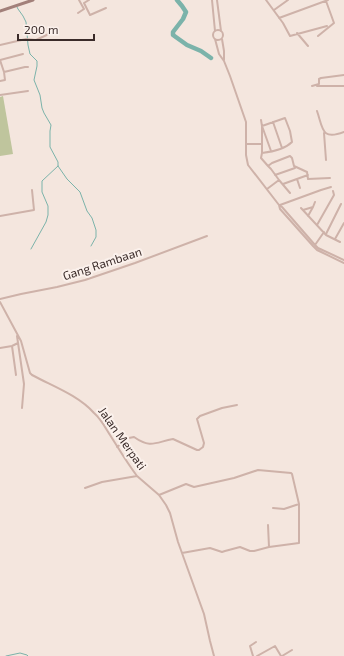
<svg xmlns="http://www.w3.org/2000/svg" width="344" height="656" font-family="'Exo 2',sans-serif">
  <rect width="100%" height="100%" fill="#f4e6de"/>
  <!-- green -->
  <path fill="#bfc59d" d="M3,96L13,154L0,156V97Z"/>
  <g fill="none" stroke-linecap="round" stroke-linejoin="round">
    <!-- stream -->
    <path stroke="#7bb3aa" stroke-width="1" d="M17,7L18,9L23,16L26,22L28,45L30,54L37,61V66L34,80L40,95L42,108L44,113L51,125L50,131V147L58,162V166L67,179L80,192L87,211L92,218L96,230V237L91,246
      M31,249L46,222L48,215V206L42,192V181L58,166
      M6,656L20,653L27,655L28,656"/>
    <!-- river -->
    <path stroke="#7bb3aa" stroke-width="4.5" d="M177,0L182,6L186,12L183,19L173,32V35L187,45L201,51L211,58"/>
    <!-- minor -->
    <path stroke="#ceb2a9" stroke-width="2" d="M89,0L84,3L90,15L106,8
      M212,0L215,31
      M217,0L221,31
      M266,0L283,23L290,36L327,26
      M274,10L288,0
      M78,13L84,9L79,0
      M279,18L328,0
      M213 35a5 5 0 1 1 10 0a5 5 0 1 1-10 0Z
      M297,33L308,46
      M318,36L334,23L326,1
      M215,39L219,54L224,61L230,76L246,122V155L248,165L279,205L280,209L313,246L317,250L344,263
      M222,39L224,51V60
      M0,45L26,39L36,40L53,32
      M0,60L4,72L5,80L0,81
      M0,60L23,54
      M4,72L25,67H28
      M312,86L319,84V79L321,78L344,75
      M317,86H344
      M0,95L28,91
      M317,111C323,128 321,141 344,132
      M285,118L290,131L292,142C285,149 271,152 262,153V126Z
      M261,120L262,126L271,151
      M273,122L282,148
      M324,133L326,160
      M246,144H262
      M262,153L261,158L268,166
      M275,175L295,168
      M297,179L300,188
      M279,180L271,169L268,166L272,163L290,156L292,158L294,166L307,172L308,179L330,178
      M283,184L308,175
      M267,189L279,180L290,193
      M279,205L282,207L315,245L318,248L344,260
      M280,205L321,190L331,187
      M313,207L315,202
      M301,208L326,235L340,242
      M303,210L313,207L308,216
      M0,216L34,210L32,190
      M317,225L334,195L333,191
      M326,234L341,204
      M335,239L344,223
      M315,245L324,232
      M0,299L21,294L57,287L85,280L135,263L207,236
      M0,302L21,341L30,373L32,375C52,386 78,395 94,413C101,419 105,427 110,435C119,449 127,463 137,476L159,495L166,505L170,513L178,542L204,614L210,641L214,656
      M17,336L24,384L22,408
      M12,346L16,375
      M0,348L12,346L18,343
      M117,447L129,438L134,437C151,449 156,442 173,439L197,450H199L203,447L204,443L197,419L200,416L222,408L237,405
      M85,488L102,482L137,476
      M159,495L186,484L194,487L234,478L258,470L291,473L292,474L299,504V543L269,547L254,551H250L240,547L225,551L222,552L210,548L182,553
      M273,508L284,509L299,504
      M268,525L269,547
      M253,656L250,646L256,642
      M257,656L275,646L281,656
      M282,656L292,650"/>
    <!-- secondary -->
    <path stroke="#a2807a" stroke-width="3" d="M0,11L33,0"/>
  </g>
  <g text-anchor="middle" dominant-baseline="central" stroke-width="4" stroke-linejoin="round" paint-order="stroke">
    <!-- street labels -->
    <g font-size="12" fill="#3a2b29" stroke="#fbf1ec">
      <text transform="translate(102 263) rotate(-18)">Gang Rambaan</text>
      <text transform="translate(123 438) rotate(55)">Jalan Merpati</text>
    </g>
  </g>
  <!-- scale -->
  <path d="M18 34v6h76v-6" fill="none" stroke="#3a2b29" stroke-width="2"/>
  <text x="24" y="34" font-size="12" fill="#3a2b29" stroke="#fbf1ec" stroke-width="3" paint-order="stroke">200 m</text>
</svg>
